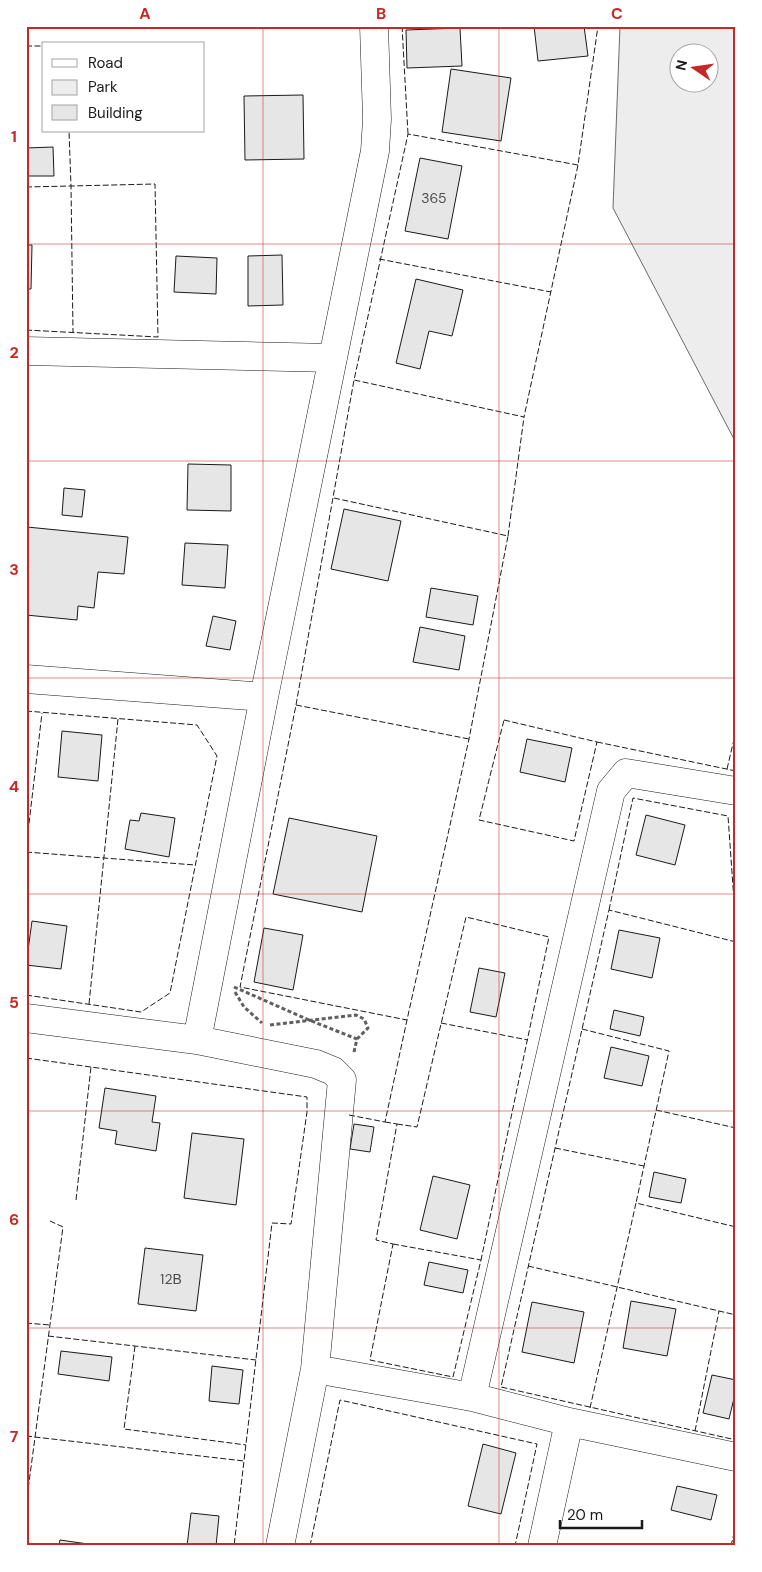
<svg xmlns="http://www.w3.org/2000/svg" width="762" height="1572" font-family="'DM Sans',sans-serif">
  <rect width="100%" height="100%" fill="#fff"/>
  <!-- green -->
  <path fill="#ededed" stroke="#6a6a6a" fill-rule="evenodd" d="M620,26H736V443L613,208ZM680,52H710V82H680Z"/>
  <!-- building -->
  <path fill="#e6e6e6" stroke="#1a1a1a" d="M534,26H584L588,56L538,61Z
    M460,28L462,66L407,68L406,30Z
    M451,69L511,78L501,141L442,132Z
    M303,95L304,159L245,160L244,96Z
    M53,147L54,176H26V148Z
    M420,158L462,166L448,239L405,231Z
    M26,245H32L31,289H26Z
    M282,255L283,305L248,306V256Z
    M176,256L217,258L216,294L174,292Z
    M416,279L463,290L452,336L429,331L420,369L396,363Z
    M188,464L231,465V511L187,510Z
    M64,488L85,490L82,517L62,515Z
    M344,509L401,521L388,581L331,569Z
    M27,527L128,537L124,574L98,572L94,608L78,606L77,620L26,615Z
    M185,543L228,545L225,588L182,585Z
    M431,588L478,596L473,625L426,617Z
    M213,616L236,621L230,650L206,646Z
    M420,627L465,636L459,670L413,662Z
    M62,731L102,735L98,781L58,777Z
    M527,739L572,748L565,782L520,772Z
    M141,813L175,818L169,857L125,849L130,820L139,821Z
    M646,815L685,825L675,865L636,855Z
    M289,818L377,836L362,912L273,894Z
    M32,921L67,926L61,969L26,965Z
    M264,928L303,935L293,990L254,982Z
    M619,930L660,938L652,978L611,969Z
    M479,968L505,973L496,1017L470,1012Z
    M614,1010L644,1017L640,1036L610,1029Z
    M611,1047L649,1056L642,1086L604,1078Z
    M105,1088L156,1096L152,1122L160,1123L156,1151L115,1144L117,1131L99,1128Z
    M354,1124L374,1127L370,1152L350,1149Z
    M192,1133L244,1139L236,1205L184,1198Z
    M654,1172L686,1179L681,1203L649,1197Z
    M433,1176L470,1185L457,1239L420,1230Z
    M145,1248L203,1255L196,1311L138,1304Z
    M429,1262L468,1270L463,1293L424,1285Z
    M631,1301L676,1309L667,1356L623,1348Z
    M532,1302L584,1312L574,1363L522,1352Z
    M61,1351L112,1357L109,1381L58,1374Z
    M212,1366L243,1370L239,1404L209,1401Z
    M712,1375L736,1380V1390L729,1419L703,1413Z
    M483,1444L516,1453L501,1514L468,1506Z
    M677,1486L717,1495L711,1520L671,1510Z
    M191,1513L219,1516L216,1546H187Z
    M60,1540L102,1546H59Z"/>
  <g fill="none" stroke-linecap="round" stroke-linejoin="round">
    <defs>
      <path id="minor" d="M26,351L332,358
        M26,679L264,697
        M26,1018L197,1040L264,697L375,151L377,119L374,26
        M197,1040L316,1064L333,1071L342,1080L315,1369L280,1546
        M315,1369L472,1397L569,1422L736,1457
        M472,1397L611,791L626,773L736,791
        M542,1546L569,1422"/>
    </defs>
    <!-- minor casing -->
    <use href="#minor" stroke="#1a1a1a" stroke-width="29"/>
    <!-- path -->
    <path stroke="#5f5f5f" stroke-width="3" stroke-dasharray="4 2.5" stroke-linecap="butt" d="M234,987L309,1020L357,1039L354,1052
      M235,992L244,1007L262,1023
      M270,1025L356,1015L364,1019L368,1028L357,1039"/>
    <!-- minor -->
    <use href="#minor" stroke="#fff" stroke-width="28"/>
    <!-- fence -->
    <path stroke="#1a1a1a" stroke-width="1" stroke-dasharray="6 2.5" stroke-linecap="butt" d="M402,26L408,134
      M26,46H44
      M578,165L408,134L354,380L524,417L578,165L598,26
      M26,187L71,186L73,332
      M379,259L551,292
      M26,330L158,337L155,184L71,186L69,131
      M334,498L508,536L469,739L407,1020L240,987L296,705L354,380
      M508,536L524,417
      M296,705L469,739
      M26,711L197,725L217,756L170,993L141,1012L26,995
      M504,720L597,742L574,841L479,820Z
      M597,742L736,771
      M727,769L736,731
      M26,849L42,713
      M26,852L195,865
      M609,910L633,798L728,816L736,929
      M736,942L609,910L501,1387L736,1440
      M89,1004L118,719
      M441,1023L528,1040
      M582,1029L669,1051L636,1203
      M26,1058L307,1097V1112L291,1224L272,1223L234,1546
      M656,1110L736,1128
      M349,1115L385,1122L407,1020
      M385,1122L397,1124L376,1240L393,1244
      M397,1124L417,1127L466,917L549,937L481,1260
      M555,1148L644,1166
      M76,1200L91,1067
      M393,1244L481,1260L453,1377L370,1360Z
      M528,1266L736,1315
      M26,1323L50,1325
      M48,1336L256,1360
      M135,1346L124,1429L246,1445
      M590,1408L636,1203L736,1227
      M695,1431L719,1311
      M26,1436L244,1461
      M26,1505L63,1227L50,1221
      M310,1546L340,1400L537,1444L515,1546
      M731,1546L736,1525"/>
  </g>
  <!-- grid -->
  <path fill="none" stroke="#c62828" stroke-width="1" stroke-opacity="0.55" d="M263,26V1546M499,26V1546M26,244H736M26,461H736M26,678H736M26,894H736M26,1111H736M26,1328H736"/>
  <g text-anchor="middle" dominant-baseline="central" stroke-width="4" stroke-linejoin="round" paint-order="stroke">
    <!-- number labels -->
    <g font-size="14" fill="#4d4d4d">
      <text x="434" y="198">365</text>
      <text x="171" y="1279">12В</text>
    </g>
  </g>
  <!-- border -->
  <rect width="762" height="1572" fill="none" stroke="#ffffff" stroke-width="55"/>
  <!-- legend -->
  <rect x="42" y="42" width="162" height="90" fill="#ffffff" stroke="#a3a3a3"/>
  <rect x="52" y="59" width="25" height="8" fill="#ffffff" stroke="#a3a3a3"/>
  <text x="88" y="68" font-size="15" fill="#1a1a1a">Road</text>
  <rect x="52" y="80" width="25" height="15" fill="#ededed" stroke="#a3a3a3"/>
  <text x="88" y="92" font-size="15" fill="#1a1a1a">Park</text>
  <rect x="52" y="105" width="25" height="15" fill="#e6e6e6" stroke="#a3a3a3"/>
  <text x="88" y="118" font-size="15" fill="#1a1a1a">Building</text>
  <!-- north arrow -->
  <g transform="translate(694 68) rotate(283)"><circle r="24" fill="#ffffff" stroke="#a3a3a3"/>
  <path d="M0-4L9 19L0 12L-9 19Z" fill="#c62828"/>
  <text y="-8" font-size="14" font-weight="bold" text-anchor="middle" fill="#1a1a1a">N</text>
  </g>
  <!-- scale -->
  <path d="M560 1520v8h82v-8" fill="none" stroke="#1a1a1a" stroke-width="2.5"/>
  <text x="567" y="1520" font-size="15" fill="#1a1a1a" stroke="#ffffff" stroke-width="4" paint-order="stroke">20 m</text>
  <rect x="28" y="28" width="706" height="1516" fill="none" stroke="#c62828" stroke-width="2"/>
  <g font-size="16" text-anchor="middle" font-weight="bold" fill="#c62828">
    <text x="145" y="19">A</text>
    <text x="381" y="19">B</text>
    <text x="617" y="19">C</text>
    <text x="14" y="142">1</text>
    <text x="14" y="358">2</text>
    <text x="14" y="575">3</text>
    <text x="14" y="792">4</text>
    <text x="14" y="1008">5</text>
    <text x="14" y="1225">6</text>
    <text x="14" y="1442">7</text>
  </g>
</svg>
